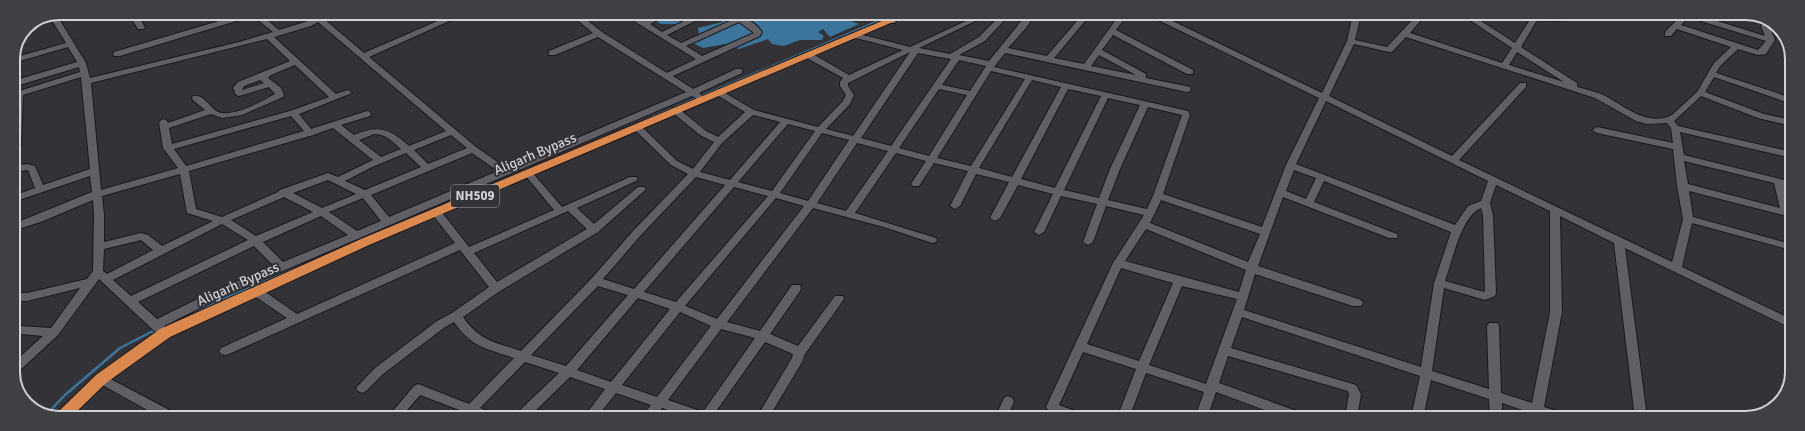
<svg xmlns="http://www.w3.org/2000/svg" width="1805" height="431" font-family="Signika,sans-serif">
  <rect width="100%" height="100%" fill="#333237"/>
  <!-- water -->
  <path fill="#3b759c" d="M645,13H698L682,18L678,24H661L646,16Z
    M714,13H829L859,24L830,37L823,29L818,32L824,36L822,40H800L784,46L772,44L768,39L739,49L725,44L703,48L691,42L699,34L698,28L722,22L723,16Z"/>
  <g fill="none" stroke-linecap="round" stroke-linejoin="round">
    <!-- stream-far1 -->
    <path stroke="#3b759c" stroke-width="2" d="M652,117L897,13"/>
    <!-- stream -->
    <path stroke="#3b759c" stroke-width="2.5" d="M194,311L311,262
      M46,415L65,395L120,348L157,329"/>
    <defs>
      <path id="minor" d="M128,13H136L145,27L144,29H138Z
        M194,13H202L204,17L200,19H197Z
        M246,13H259L279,30L305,22L313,18L308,13H317L319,15L323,13H333L324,19L364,53L456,13H467L369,57L476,147L506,168L686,92L598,37L555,55H549V51L593,33L569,13H578L602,32L667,73L696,59L621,13H631L644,21L660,13H671L650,24L662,32L700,13H711L667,35L681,43L734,19L726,13C739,13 755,21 762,32L760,36L673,76L693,89L736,69H742V73L699,93L707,99L706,101H700L692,96L224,296L164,326L166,329L164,332H156L151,328L99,279L58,335L17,373L13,374V363L43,336L22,334L13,338V329L20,326L51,328L80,288L27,301H13V293H27L87,279L93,271L94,215L93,200L43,221L13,231V224L92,192L90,176L13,202V196L35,188L28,170L13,172V166L27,164L35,166L43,185L90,169L81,77L23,95L21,146L19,148H13L14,98L13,99V93L80,72L79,67L13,87V81L77,62L68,47L13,63V58L66,43L50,17L56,14L86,63L90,78L239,42L273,32L253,16L120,56H114L113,54L114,52ZM318,22L446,131L409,146C389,128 378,125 354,135L341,125L370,116L371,114L370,112L367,111L311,129L299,114L352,93L348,90L336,94L274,37L311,26ZM739,22L754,33L702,56L686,46ZM267,39L290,61L238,82L233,88L236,95L239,96L269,87L275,94C260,102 239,115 222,113C211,112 205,93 193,96L192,98L193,100L205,110L168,123L166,120L163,119L159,122L163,148L178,168L101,190L91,83ZM295,65L329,97L290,111L172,144L169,128L211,114L222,118L242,115L283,97L284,95L281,88L268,78L271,75ZM260,80L264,83L242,90L244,86ZM291,116L304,131L186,166L174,149ZM333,128L373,160L338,177L328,173L280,190L278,192L222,217L196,209L189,171L313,135ZM374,134C385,133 393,142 401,149L381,157L359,140ZM451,135L467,148L428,164L414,150ZM406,153L421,167L365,190L345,181L372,167ZM472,153L498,171L389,217L371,195ZM180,174L187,213L213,221L162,246L148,235L141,233L104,242V215L102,196ZM328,180L356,194L322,208L293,193ZM284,197L313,212L256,236L231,220ZM363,198L381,221L357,231L329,212ZM321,216L348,235L283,262L263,242ZM222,224L248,240L131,296L113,280ZM141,240L153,250L107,274L103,271L104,249ZM254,246L274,266L216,290L157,319L138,302Z
        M870,13H881L896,21L895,23H889Z
        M981,14H990L919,48L950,54L979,37L1002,14H1010L985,41L959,55L989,61L1027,14H1035L1026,28L1008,48L1047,56L1083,14H1091L1054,58L1084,64L1120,14H1128L1116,30L1193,70V74H1187L1113,35L1102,50L1146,74V78L1190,87L1191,89L1190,91L1187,92L1005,53L994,67L1188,111L1190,115L1163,194L1262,227L1286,165L1319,98L1150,16L1149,14H1158L1322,93L1347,41L1353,14H1361L1355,40L1387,47L1418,14H1426L1410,33L1502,63L1512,48L1461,14H1470L1515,43L1531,18L1528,14L1556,17L1595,14H1629L1625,16L1556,21L1537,20L1521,47L1577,83V87C1585,89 1593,91 1601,94C1623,104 1646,128 1672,115L1697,92L1714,63L1731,47L1677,29L1671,36H1665V32L1683,14H1695L1765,36L1761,26L1764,19L1770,23L1769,26L1775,40L1766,54L1758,55L1738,49L1720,66L1716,73L1792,98V104L1714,77L1705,92L1764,114L1792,120V126L1758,118L1701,96L1674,121L1678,126L1792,152V158L1680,132L1684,155L1792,182V188L1784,186L1791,211V217L1689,191L1693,217L1791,244V250L1692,223L1682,267L1791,319V328L1625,248L1647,418H1635L1614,243L1560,216L1562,312L1544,407L1566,414L1568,418H1531V413L1502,403V418H1490L1489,399L1431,380L1423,418H1411L1420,376L1242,317L1231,348L1356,385L1361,394L1357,418H1345L1349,394L1348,391L1228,356L1219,383L1305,414L1307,418H1286L1216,392L1207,418H1195L1204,392L1146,373L1129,418H1117L1136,369L1083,352L1059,405L1083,414L1085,418H1065L1048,410L1046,407L1113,263L1144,215L1106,206L1093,242L1088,245L1083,242L1097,204L1061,196L1044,232L1039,235L1034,232L1053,194L1018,185L1000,218L995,221L990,218L1009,182L976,174L960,206L955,209L950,206L968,171L934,163L919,186H913L911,184L926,161L896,153L855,213L936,238L937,240L936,242L932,243L884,227L813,208L727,322L760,331L792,285H800L801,288L800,291L770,334L798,346L835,296H843L844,299L805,354L802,362L769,417H757L792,358L793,354L765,342L712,417H689L662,408L655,417H642L651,405L616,393L597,417H584L605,389L570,377L529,417H515L517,413L559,373L525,362L480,408L493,413L495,417L473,416L471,417H458L462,411L420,395L401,417H388L414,386L418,384L469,404L514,358C486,348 472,348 454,322L445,327L383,374L366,391L362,393L358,391L356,388L375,368L437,321L452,313L489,287L460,250L229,354L225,355L221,354L219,351L221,348L287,318L253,295L252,292L253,289H261L297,314L455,243L432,214L431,212L432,210H440L469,247L554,210L525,175L523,173L525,171H531L562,207L630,177H636L638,179L636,181L577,208L594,224L638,187H644L646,189L644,191L598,232L500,291L463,317C480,341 494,342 521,351L592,278L633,231L688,174L671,165L635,130L634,128L635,126H641L677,161L693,169L714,142L700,135L672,112L671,110L672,108H678L706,131L718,137L745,112L717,95L716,93L717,91L720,90L754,110L818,127L843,101L846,95L840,86V82L843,78L805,57V53H811L849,75L903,50L852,37V33H855L910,47ZM1688,17L1766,41L1758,50L1681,25ZM1406,37L1595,98L1636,121L1647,124L1667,123L1671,128L1673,143L1597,127L1592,130L1597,133L1673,149L1677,186L1683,219L1672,262L1459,160L1526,87V83H1520L1452,156L1329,96L1354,44L1389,52H1392ZM910,52L853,136L826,129L850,104L854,95L848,86V83ZM1517,52L1564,82L1509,65ZM918,53L951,59L891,146L861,138ZM1099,55L1136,75L1091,66ZM959,60L986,66L970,91L942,85ZM991,71L1025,79L971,166L937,158ZM1032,80L1061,87L1012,177L979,168ZM939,89L967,95L929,156L899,148ZM1068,89L1101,96L1055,188L1021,179ZM1108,98L1140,105L1110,169L1099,198L1064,190ZM1326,101L1488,181L1481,201L1468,206L1455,225L1296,164ZM1148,107L1182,115L1153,196L1147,209L1108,200L1120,169ZM753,115L780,122L730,180L700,172L722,143ZM788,124L815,131L772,191L738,182ZM822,133L849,140L808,201L780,193ZM857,143L888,151L846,211L817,203ZM1684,161L1774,183L1780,208L1688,184ZM1294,170L1316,178L1306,199L1286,191ZM696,177L725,185L634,289L603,279L641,235ZM1324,181L1451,232L1434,283L1421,367L1244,310L1255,274L1353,306H1361L1363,303L1361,300L1258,266L1283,197L1389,238H1397L1398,236L1397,234L1314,202ZM1496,185L1550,211V312L1532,403L1501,393L1499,326L1497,323H1489L1487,326L1489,389L1432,371L1444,288L1485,300L1495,296L1496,293L1493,215L1490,203ZM734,187L768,196L676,302L644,292ZM776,198L804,206L717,319L685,306ZM1161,200L1260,234L1248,262L1150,223ZM1481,208L1483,215L1485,291L1484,292L1445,281C1452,262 1461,216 1481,208ZM568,211L587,229L497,282L474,253ZM1146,229L1246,270L1239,292L1125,261ZM1121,268L1173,283L1139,361L1087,344ZM598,286L628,295L566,366L531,355ZM1182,286L1237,299L1206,384L1149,365ZM638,298L670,309L611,382L577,370ZM680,312L711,326L657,397L622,385ZM721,329L755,338L703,412L668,400Z
        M1198,14H1208L1216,18L1212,20Z
        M1292,14H1318C1312,20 1299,19 1292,14Z
        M101,374L175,413L177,417H160L97,382L95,379L97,376Z
        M1008,396L1012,398L1014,401L1007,418H995L1004,398Z"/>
      <path id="highway" d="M901,13H914L369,245L170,337L106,383L71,417H55L57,413L96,375L160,329L361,239Z"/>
    </defs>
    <!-- minor casing -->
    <use href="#minor" stroke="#1a191e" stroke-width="2"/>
    <!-- highway casing -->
    <use href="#highway" stroke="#1a191e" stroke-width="2"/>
    <!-- minor -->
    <use href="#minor" fill="#605f65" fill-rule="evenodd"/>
    <!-- highway -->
    <use href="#highway" fill="#da884d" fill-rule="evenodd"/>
  </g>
  <g text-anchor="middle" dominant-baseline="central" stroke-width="4" stroke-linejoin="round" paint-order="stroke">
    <!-- shield labels -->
    <rect fill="#333237" stroke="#a2a1a5" stroke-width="1" x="451" y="185" width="48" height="22" rx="3"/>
    <g font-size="13" font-weight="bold" fill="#d1d1d4">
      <text x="475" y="196">NH509</text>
    </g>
    <!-- street labels -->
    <g font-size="14" fill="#d1d1d4" stroke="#333237">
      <text transform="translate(535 154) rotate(-23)">Aligarh Bypass</text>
      <text transform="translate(238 284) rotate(-24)">Aligarh Bypass</text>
    </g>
  </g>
  <!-- crop -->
  <path d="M0 0H1805V431H0ZM59 20H1746A39 39 0 0 1 1785 59V372A39 39 0 0 1 1746 411H59A39 39 0 0 1 20 372V59A39 39 0 0 1 59 20Z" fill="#403f44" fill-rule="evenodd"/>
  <path fill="none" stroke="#d1d1d4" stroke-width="2" d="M59 20H1746A39 39 0 0 1 1785 59V372A39 39 0 0 1 1746 411H59A39 39 0 0 1 20 372V59A39 39 0 0 1 59 20Z"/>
</svg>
